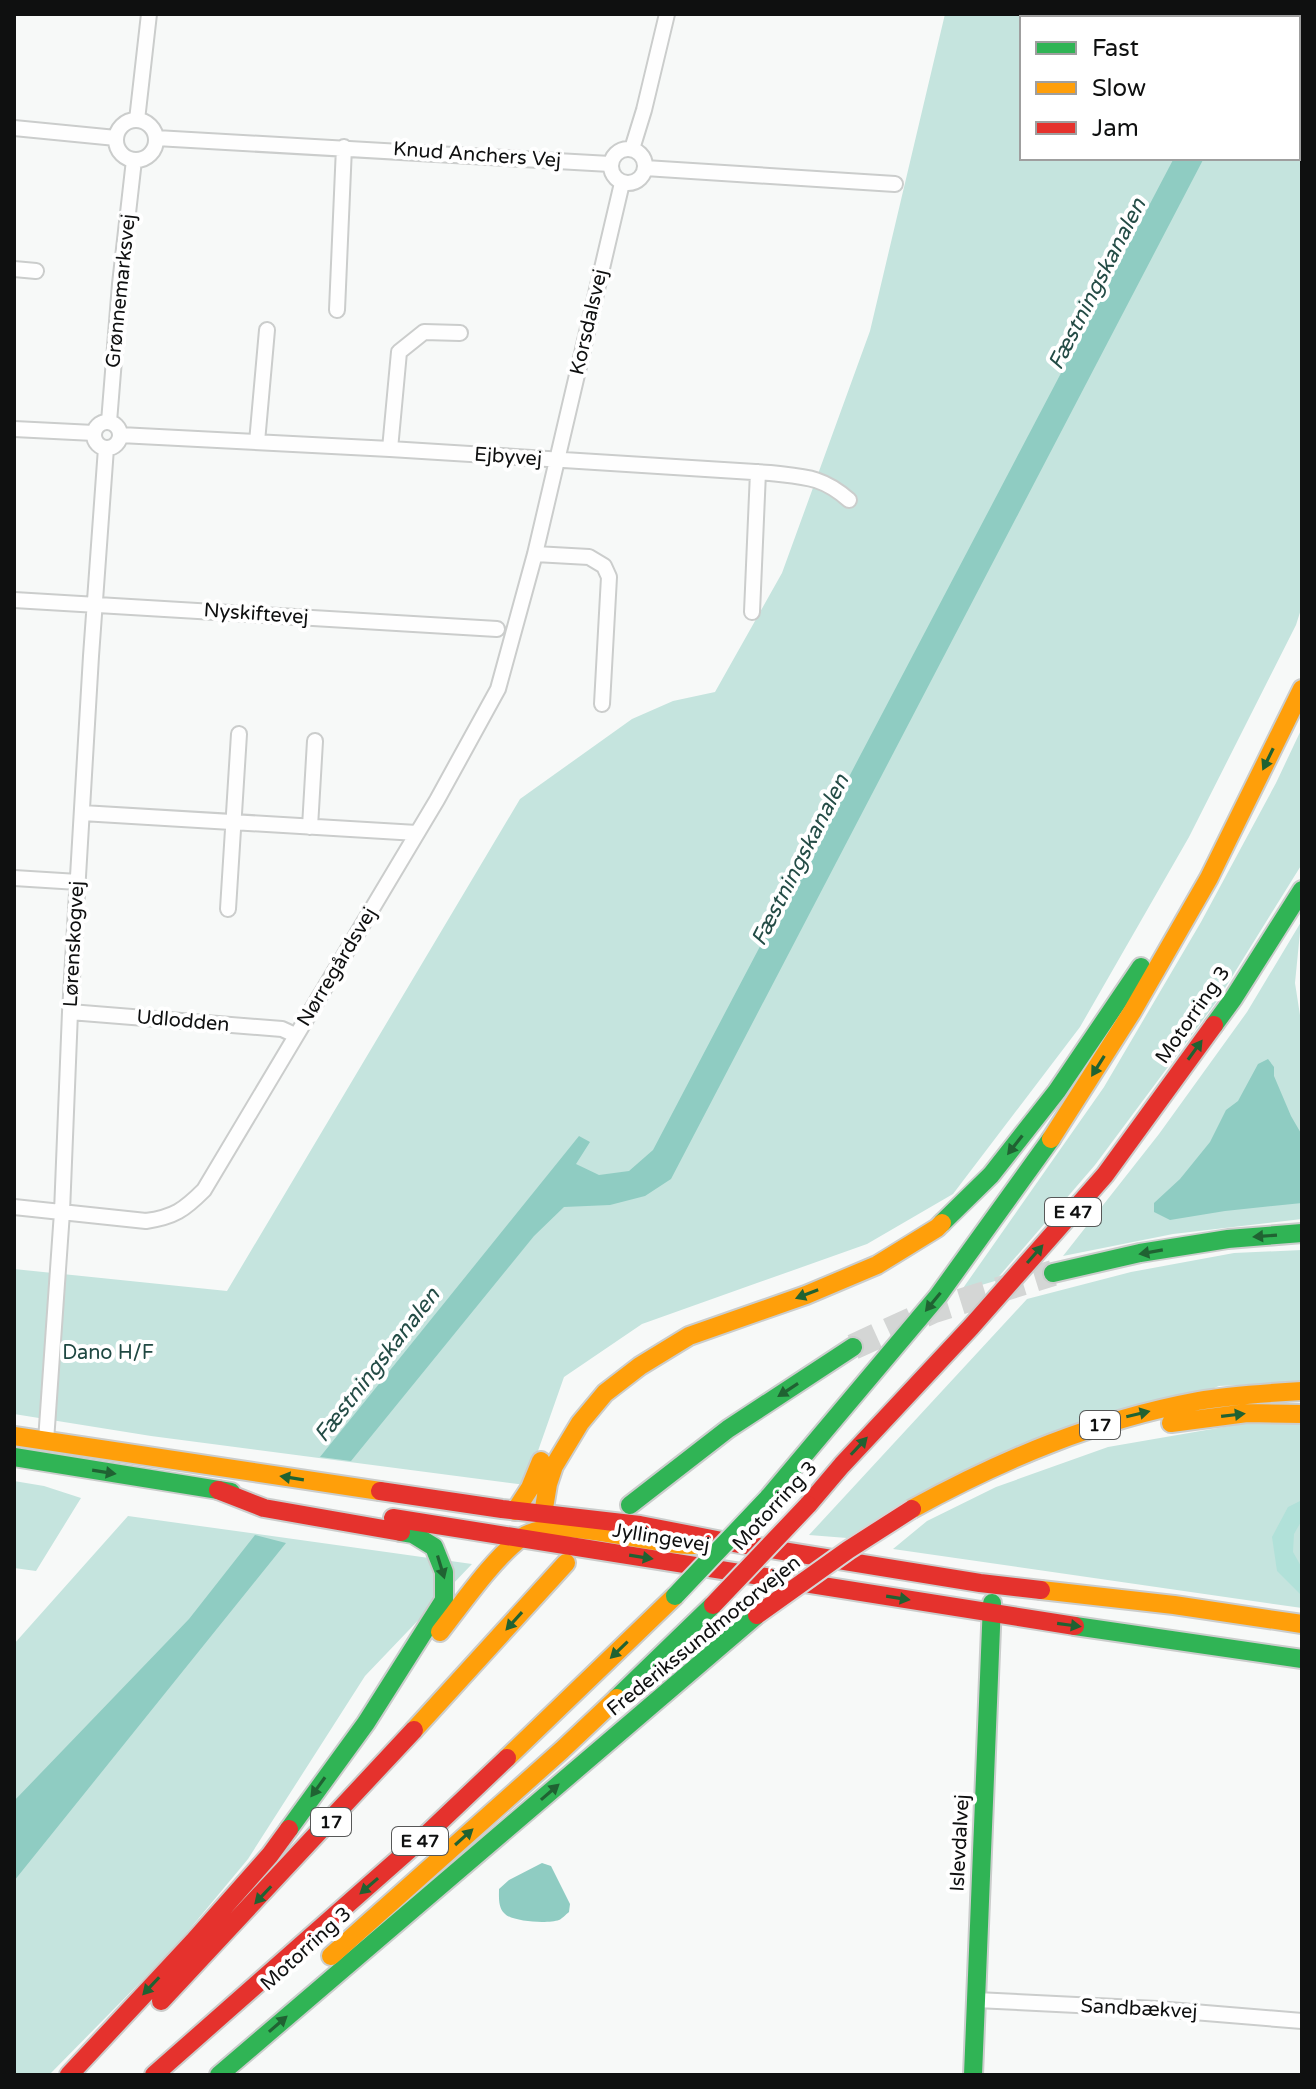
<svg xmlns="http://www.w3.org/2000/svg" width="1316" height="2089" font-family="'Varela Round',sans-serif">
  <rect width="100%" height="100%" fill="#f7f9f8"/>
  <!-- green -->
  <path fill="#c5e4de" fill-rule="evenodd" d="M945,14H1302V606L1296,625L1189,837L1080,1027L953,1194L867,1244L642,1324L564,1377L526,1485L151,1436L14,1414V1269L227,1291L520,799L632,719L673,701L715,692L782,573L870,331ZM1022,18H1298V158H1022Z
    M1302,728V864L1217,1001L1095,1165L995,1281L961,1291L1104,1087L1201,922L1276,783Z
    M1301,922L1295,983L1302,1028V1219L1173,1234L1063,1256L1159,1134L1247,1012Z
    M1302,1250V1382L1219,1386L847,1538L809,1535L1027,1299L1131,1272L1234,1253Z
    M1241,1424H1302V1608L893,1549L927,1521L996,1487L1108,1447Z
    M14,1481L44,1486L81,1498L36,1571L14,1568Z
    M128,1516L472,1564L365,1676L248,1859L174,1948L49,2075H14V1644Z"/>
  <!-- forest -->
  <path fill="#b1e1d9" d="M1302,1500V1520L1294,1534L1293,1552L1302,1568V1596L1277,1571L1272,1537L1288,1507Z"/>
  <!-- water -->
  <path fill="#8fccc2" d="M1174,158H1204L671,1179L645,1196L610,1205L564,1207L534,1236L351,1461L320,1457L579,1136L590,1142L576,1164L599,1175L629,1171L653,1150Z
    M1268,1059L1274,1067V1076L1291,1116L1302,1135V1203L1225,1211L1170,1220L1154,1212V1203L1180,1179L1210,1142L1226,1110L1238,1101L1258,1064Z
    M255,1535L286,1543L14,1881V1801L189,1619Z
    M542,1863L551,1866L570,1904L569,1912C566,1914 562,1919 559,1920C548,1924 511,1922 504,1913C498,1907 499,1897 499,1889L509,1880Z"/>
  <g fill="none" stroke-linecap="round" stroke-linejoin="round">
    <!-- highway-tunnel -->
    <path stroke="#d4d6d5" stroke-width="26" stroke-dasharray="26 13" stroke-linecap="butt" d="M853,1347L934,1310L1053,1273"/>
    <defs>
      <path id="street" d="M137,120L149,14
        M116 140a20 20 0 1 1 40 0a20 20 0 1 1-40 0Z
        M14,128L116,138
        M156,138L610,164
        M611 166a17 17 0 1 1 34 0a17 17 0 1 1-34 0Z
        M632,149L644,110L667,14
        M645,168L895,184
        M14,269L36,271
        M337,310L344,147
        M109,422L120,284L134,160
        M94 435a13 13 0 1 1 26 0a13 13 0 1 1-26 0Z
        M14,429L94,433
        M120,435L390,449L770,473C804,477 822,476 849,500
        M257,442L267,330
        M390,449L399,352L424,332L460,333
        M535,554L589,557L604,566L609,577L602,704
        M14,600L497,629
        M752,612L758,472
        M82,813L417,833
        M310,827L315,741
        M14,878L78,882
        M228,909L239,734
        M70,1012L282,1029L295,1035
        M14,1207L146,1221C174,1217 184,1210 204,1190L437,800L498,689L535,554L622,183
        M46,1441L62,1212L70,1012L91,656L106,448
        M976,2000L1157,2009L1302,2021"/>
      <path id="fast" d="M1214,1025L1233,999L1302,890
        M942,1223L991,1175L1057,1091L1141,967
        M1053,1273L1140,1253L1228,1239L1302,1233
        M14,1457L231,1492
        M768,1498L938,1296L1051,1139
        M630,1505L728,1429L853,1347
        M1075,1626L1302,1659
        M617,1698L713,1605
        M289,1829L366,1723L444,1600V1572L434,1547L413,1534L401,1532
        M219,2075L757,1615
        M973,2075L992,1603"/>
      <path id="slow" d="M1051,1139L1132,1012L1209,878L1302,689
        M1171,1423L1247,1413L1302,1414
        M14,1436L380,1491
        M912,1509C1003,1459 1096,1420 1198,1401C1232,1395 1267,1393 1302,1391
        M515,1511L530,1488L541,1461
        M543,1514L548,1484L554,1466L580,1423L605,1393L640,1366L689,1336L806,1295L877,1265L937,1228L942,1223
        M1041,1590L1174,1605L1302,1624
        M440,1632C462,1604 493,1559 521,1538C556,1512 648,1546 691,1545C701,1545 712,1542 722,1541
        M414,1730L566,1563
        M507,1758L675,1596
        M331,1956L562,1750L617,1698"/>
      <path id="jam" d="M218,1490L264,1508L401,1532
        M380,1491L502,1509L640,1525L722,1541L980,1583L1041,1590
        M808,1505L842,1465L971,1327L1105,1175L1214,1025
        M393,1518L1075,1626
        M161,2001L414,1730
        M69,2075L193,1942L270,1855L289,1829
        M154,2075L426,1835L507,1758"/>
    </defs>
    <!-- street casing -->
    <use href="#street" stroke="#cbcdcc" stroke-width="18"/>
    <!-- fast casing -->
    <use href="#fast" stroke="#cbcdcc" stroke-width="22"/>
    <!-- slow casing -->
    <use href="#slow" stroke="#cbcdcc" stroke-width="22"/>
    <!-- jam casing -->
    <use href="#jam" stroke="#cbcdcc" stroke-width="22"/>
    <!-- street -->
    <use href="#street" stroke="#fefefe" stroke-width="14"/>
    <!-- fast -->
    <use href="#fast" stroke="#30b455" stroke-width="18"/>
    <!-- slow -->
    <use href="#slow" stroke="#ff9f0a" stroke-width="18"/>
    <!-- jam -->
    <use href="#jam" stroke="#e5322d" stroke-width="18"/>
    <defs>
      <path id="fast-bridge" d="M675,1596L768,1498"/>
      <path id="jam-bridge" d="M713,1605L808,1505
        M757,1615L848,1550L912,1509"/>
    </defs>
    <!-- fast-bridge casing -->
    <use href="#fast-bridge" stroke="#d5d6d6" stroke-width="22" stroke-linecap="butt"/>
    <!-- jam-bridge casing -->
    <use href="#jam-bridge" stroke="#d5d6d6" stroke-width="22" stroke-linecap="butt"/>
    <!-- fast-bridge -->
    <use href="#fast-bridge" stroke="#30b455" stroke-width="18"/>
    <!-- jam-bridge -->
    <use href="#jam-bridge" stroke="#e5322d" stroke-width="18"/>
  </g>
  <!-- one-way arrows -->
  <defs><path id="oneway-solid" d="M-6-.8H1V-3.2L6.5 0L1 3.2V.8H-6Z" transform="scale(2)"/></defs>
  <g fill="#206232">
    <use href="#oneway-solid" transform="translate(1268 759) rotate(116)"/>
    <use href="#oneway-solid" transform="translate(1195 1050) rotate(-54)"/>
    <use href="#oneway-solid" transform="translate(1098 1066) rotate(122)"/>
    <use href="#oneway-solid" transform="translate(1015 1145) rotate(128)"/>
    <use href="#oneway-solid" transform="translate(1265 1236) rotate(176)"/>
    <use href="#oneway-solid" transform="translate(1151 1252) rotate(170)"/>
    <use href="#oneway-solid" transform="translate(1035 1254) rotate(-49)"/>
    <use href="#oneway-solid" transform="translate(807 1294) rotate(159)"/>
    <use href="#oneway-solid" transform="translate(933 1302) rotate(129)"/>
    <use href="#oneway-solid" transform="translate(788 1390) rotate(147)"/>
    <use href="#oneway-solid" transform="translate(1138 1414) rotate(-13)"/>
    <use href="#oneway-solid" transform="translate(1233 1415) rotate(-7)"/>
    <use href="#oneway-solid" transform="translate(859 1446) rotate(-47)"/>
    <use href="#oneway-solid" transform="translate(104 1472) rotate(9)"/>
    <use href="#oneway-solid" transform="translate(292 1478) rotate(-171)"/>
    <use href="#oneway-solid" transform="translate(641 1557) rotate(9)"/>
    <use href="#oneway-solid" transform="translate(441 1567) rotate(73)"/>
    <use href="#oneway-solid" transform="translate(898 1598) rotate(9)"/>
    <use href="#oneway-solid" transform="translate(514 1621) rotate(132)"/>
    <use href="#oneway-solid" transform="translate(1069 1625) rotate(8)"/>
    <use href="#oneway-solid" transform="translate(619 1650) rotate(136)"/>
    <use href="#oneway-solid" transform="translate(318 1787) rotate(126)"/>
    <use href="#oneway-solid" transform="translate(550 1792) rotate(-41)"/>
    <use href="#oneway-solid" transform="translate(464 1837) rotate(-42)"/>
    <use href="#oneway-solid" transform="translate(369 1886) rotate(139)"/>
    <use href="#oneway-solid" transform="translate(263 1895) rotate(133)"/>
    <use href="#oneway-solid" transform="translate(151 1986) rotate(133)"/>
    <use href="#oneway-solid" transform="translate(278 2024) rotate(-41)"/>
  </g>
  <g text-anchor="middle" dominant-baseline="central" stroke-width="8" stroke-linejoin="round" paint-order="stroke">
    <!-- shield labels -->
    <g fill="#fff" stroke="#575858" stroke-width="2">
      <rect x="1045" y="1198" width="56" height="28" rx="6"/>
      <rect x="1080" y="1411" width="40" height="28" rx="6"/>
      <rect x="311" y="1808" width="40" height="28" rx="6"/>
      <rect x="392" y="1827" width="56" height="28" rx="6"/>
    </g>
    <g font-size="18" font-weight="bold" fill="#0f1010">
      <text x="1073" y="1212">E 47</text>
      <text x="1100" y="1425">17</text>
      <text x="331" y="1822">17</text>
      <text x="420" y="1841">E 47</text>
    </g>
    <!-- street labels -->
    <g font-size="20" fill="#0f1010" stroke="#fff">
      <text transform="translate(477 155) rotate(4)">Knud Anchers Vej</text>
      <text transform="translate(121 291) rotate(-84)">Grønnemarksvej</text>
      <text transform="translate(589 322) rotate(-77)">Korsdalsvej</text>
      <text transform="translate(508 457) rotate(4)">Ejbyvej</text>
      <text transform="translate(256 614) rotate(4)">Nyskiftevej</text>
      <text transform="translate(74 944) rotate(-87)">Lørenskogvej</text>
      <text transform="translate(337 967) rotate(-59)">Nørregårdsvej</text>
      <text transform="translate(1193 1015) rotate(-55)">Motorring 3</text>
      <text transform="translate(183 1021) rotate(5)">Udlodden</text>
      <text transform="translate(775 1506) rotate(-47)">Motorring 3</text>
      <text transform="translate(661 1538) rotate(9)">Jyllingevej</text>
      <text transform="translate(704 1636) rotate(-39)">Frederikssundmotorvejen</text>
      <text transform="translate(960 1843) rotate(-87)">Islevdalvej</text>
      <text transform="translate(306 1949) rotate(-42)">Motorring 3</text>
      <text transform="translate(1139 2009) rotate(3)">Sandbækvej</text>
    </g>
    <!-- park labels -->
    <g font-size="20" fill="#1f4842" stroke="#fff">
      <text x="108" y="1353">Dano H/F</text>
    </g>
    <!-- water labels -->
    <g font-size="22" font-style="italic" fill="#244c46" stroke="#fff">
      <text transform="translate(1097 284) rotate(-63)">Fæstningskanalen</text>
      <text transform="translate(800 860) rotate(-63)">Fæstningskanalen</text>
      <text transform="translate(377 1365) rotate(-52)">Fæstningskanalen</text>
    </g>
  </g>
  <!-- border -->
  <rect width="1316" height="2089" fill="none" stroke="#0f1010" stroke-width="32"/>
  <!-- legend -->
  <rect x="1020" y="16" width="280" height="144" fill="#ffffff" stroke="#9f9f9f" stroke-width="2"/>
  <rect x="1036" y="42" width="40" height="12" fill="#30b455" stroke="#9f9f9f" stroke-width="2"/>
  <text x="1092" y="56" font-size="24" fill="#0f1010">Fast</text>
  <rect x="1036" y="82" width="40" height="12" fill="#ff9f0a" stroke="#9f9f9f" stroke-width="2"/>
  <text x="1092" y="96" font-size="24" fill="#0f1010">Slow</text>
  <rect x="1036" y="122" width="40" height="12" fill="#e5322d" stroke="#9f9f9f" stroke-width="2"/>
  <text x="1092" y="136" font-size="24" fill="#0f1010">Jam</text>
</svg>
